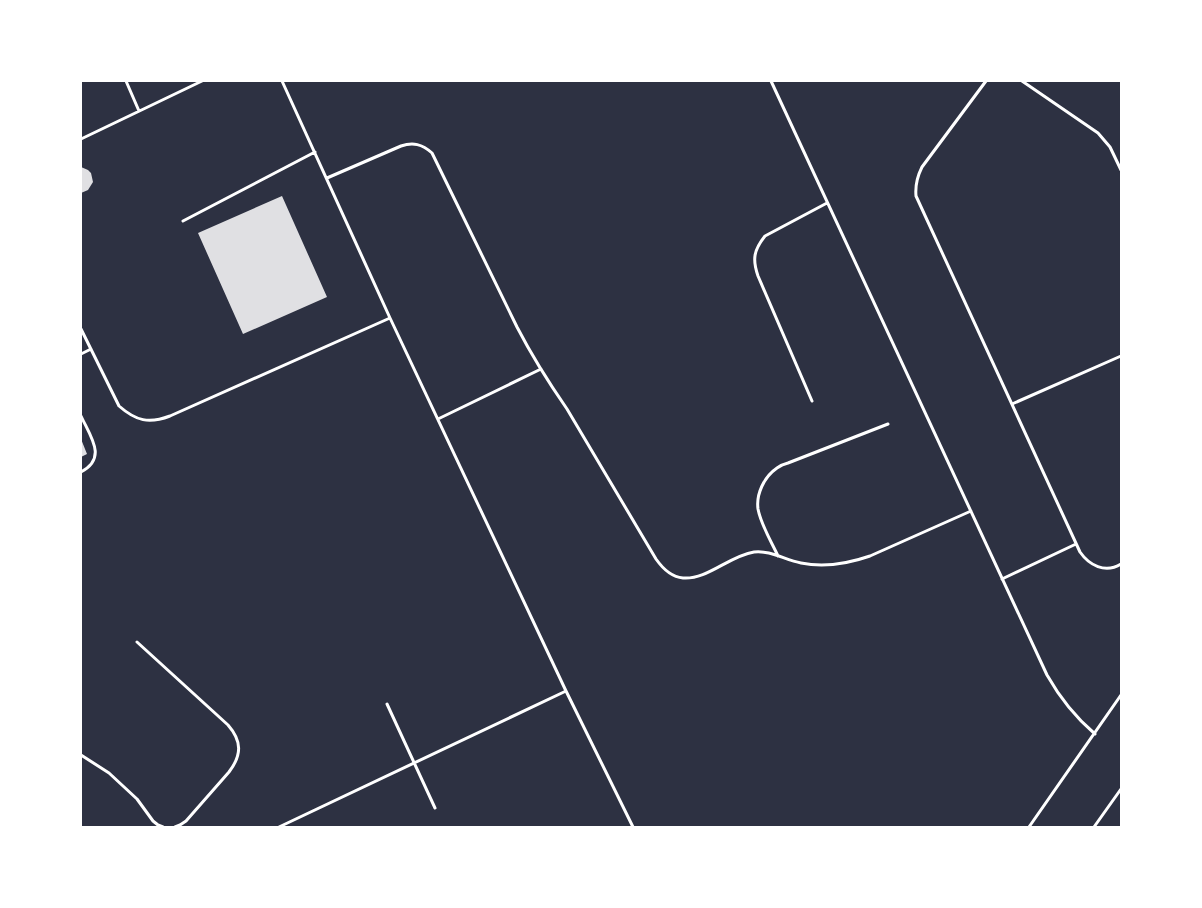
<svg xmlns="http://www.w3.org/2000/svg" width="1202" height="908" font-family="'PT Sans Narrow',sans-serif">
  <rect width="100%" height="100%" fill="#2d3142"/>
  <!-- building -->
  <path fill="#e0e0e3" d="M81,167L88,170L91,173L93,182L88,190L81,193Z
    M282,196L327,297L243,334L198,233Z
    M81,439L87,454L81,457Z"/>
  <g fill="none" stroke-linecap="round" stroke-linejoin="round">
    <!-- service -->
    <path stroke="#fff" stroke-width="3" d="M126,81L139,111
      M282,81L390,318L566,691L633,827
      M771,81L1047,675C1060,698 1075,717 1095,734
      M986,81L922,167C917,177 915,185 916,196L1080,552C1089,565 1105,574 1121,564
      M1022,81L1098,133L1110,147L1121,170
      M81,139L202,81
      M327,178L401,146C413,142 422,144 432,153L517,327C532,356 549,383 567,409L656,559C663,569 671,577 683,578C707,580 729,556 754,552C770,550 785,560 801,563C825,568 847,564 870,556L971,511
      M183,221L315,152
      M81,329L119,406C136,421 149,424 170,416L390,318
      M81,354L91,349
      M812,401L758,276C752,259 754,250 765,236L827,203
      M1012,404L1121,356
      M81,416C90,436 108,458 81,472
      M438,419L541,369
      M778,556C771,541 761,525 758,509C756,494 764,477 777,468C780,466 784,464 788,463L888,424
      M1002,579L1076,544
      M137,642L228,725C242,741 242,755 229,772L186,821L180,825L175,827
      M387,704L435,808
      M81,755L109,773L137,799L153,821L158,825L163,827
      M279,827L566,691
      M1029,827L1121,695
      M1094,827L1121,789"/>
  </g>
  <!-- border -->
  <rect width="1202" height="908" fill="none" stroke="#ffffff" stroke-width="164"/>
</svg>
